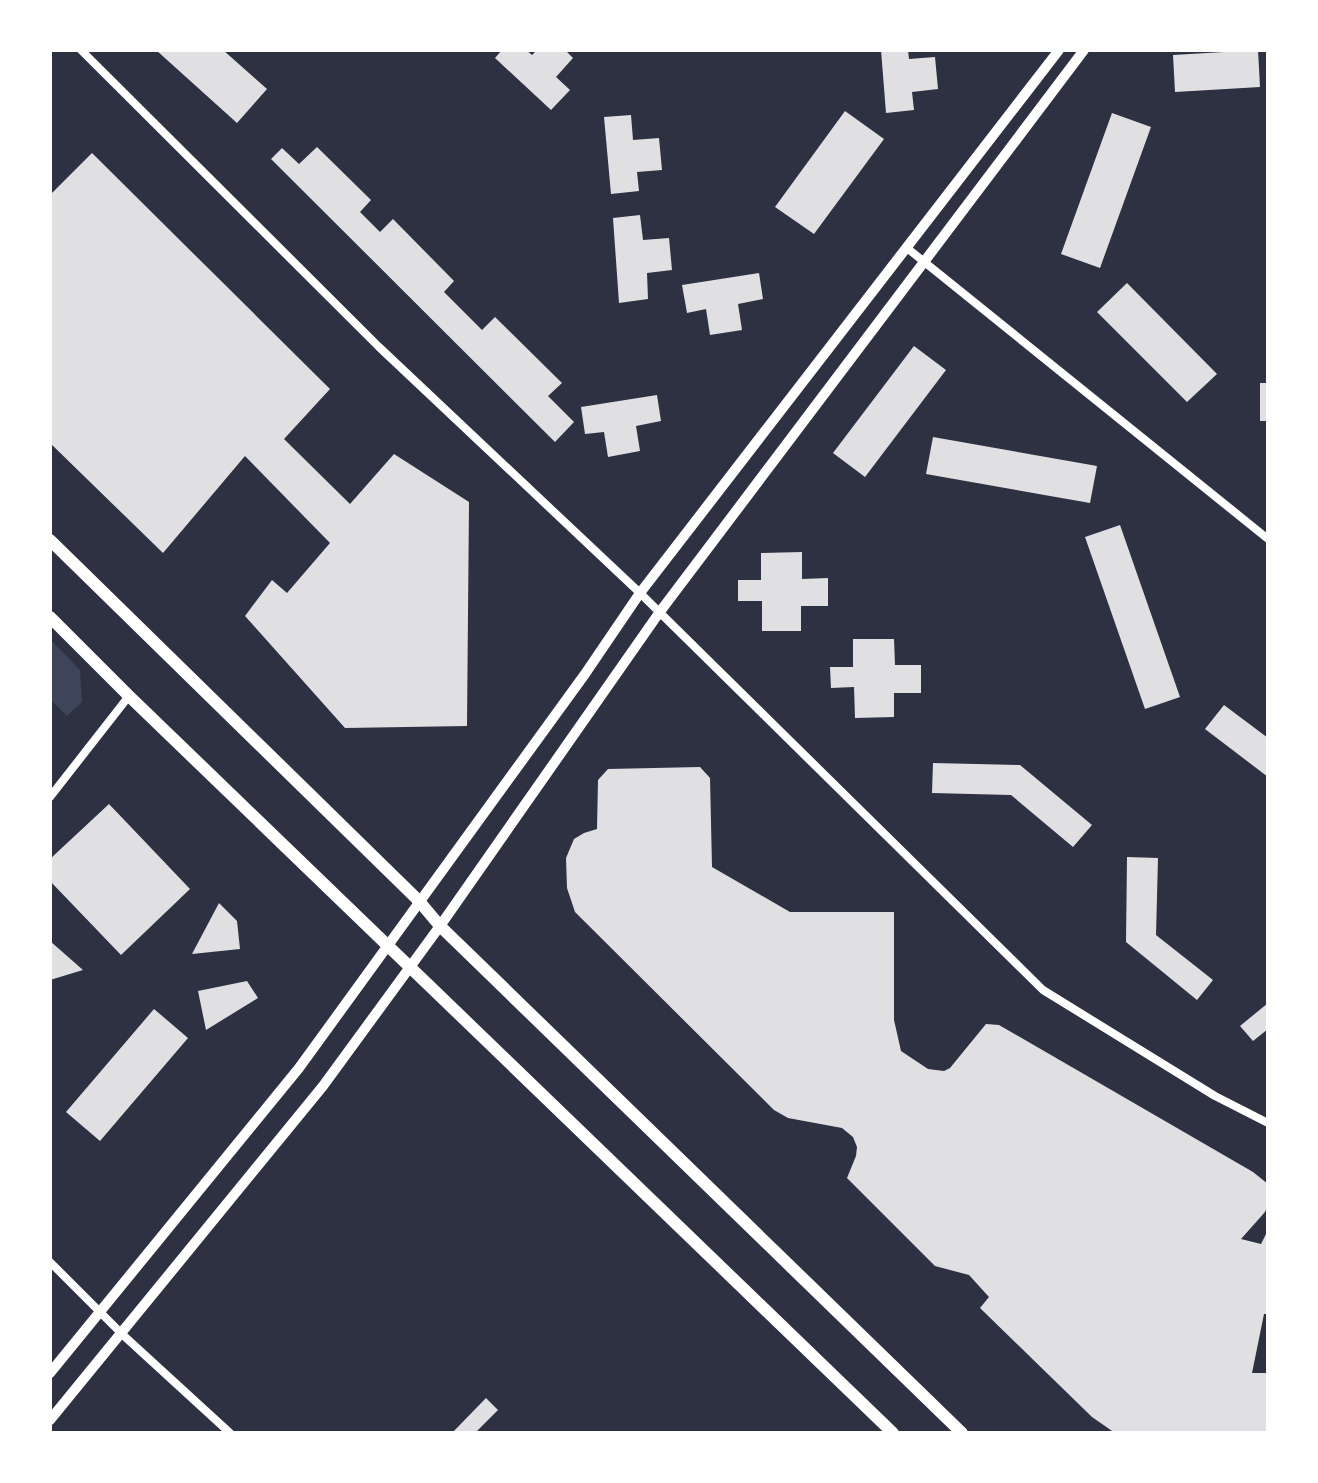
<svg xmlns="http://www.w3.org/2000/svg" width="1318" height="1483" font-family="'Source Sans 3',sans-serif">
  <rect width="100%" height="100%" fill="#2d3142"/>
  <!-- green -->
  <path fill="#3c4559" d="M50,639L80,670L82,702L67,716L50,699Z"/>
  <!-- building -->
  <path fill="#e0e0e3" d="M156,50H223L267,89L237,123Z
    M502,50H526L532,55L537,50H565L573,58L556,77L570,90L551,110L495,58Z
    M881,50H908L909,59L935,57L938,89L912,92L914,110L886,113Z
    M1258,50L1260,87L1175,92L1173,55Z
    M845,111L884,139L814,234L775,207Z
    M1112,113L1151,127L1100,268L1061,254Z
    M631,115L633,140L659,138L662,170L637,172L639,191L611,194L604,117Z
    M317,147L371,200L360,212L380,232L393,219L454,281L444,292L482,330L495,317L562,383L548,396L574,422L555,442L271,159L282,148L299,164Z
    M92,153L330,389L284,439L350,504L394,454L469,502L467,726L345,728L245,616L272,580L287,593L330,543L245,456L163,553L50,443V195Z
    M640,215L643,240L669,238L672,270L647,273L648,299L619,303L613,218Z
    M759,273L763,299L738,304L742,330L710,335L706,309L687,313L682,285Z
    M1127,283L1217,374L1187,402L1097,312Z
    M914,346L946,370L865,477L833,453Z
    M1260,383H1268V421H1260Z
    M657,395L661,421L636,426L640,451L608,457L604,432L585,434L581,407Z
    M933,437L1097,466L1090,503L926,474Z
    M1120,525L1180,697L1145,709L1085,537Z
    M802,552V579L828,578V606H801V631H762V601H738V580H761V553Z
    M853,639H894L895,665H921V693H894V717L855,718L854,687L831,688L830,667H853Z
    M1224,705L1268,738V777L1205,729Z
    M933,763L1020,765L1092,825L1073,847L1011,795L932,793Z
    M700,767L710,778L712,867L790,912H894V1020L901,1051L928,1069L944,1071L950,1068L986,1024L999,1025L1253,1172L1268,1184V1204L1265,1212L1241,1239L1261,1244L1268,1230V1314H1264L1252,1373H1268V1433H1115L1092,1417L980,1308L989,1297L969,1275L935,1266L847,1178L856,1156L857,1147L853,1137L842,1128L788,1118L774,1110L575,912L567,888L566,858L574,839L584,833L597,829L598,780L608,769Z
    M109,804L190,889L121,955L50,881V859Z
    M1127,857L1158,858L1156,935L1213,980L1197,1000L1126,942Z
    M219,903L237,921L240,949L192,954Z
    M50,941L83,970L50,980Z
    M247,981L258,998L206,1030L198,991Z
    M1268,1003V1029L1253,1041L1240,1026Z
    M154,1009L188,1038L100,1141L66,1112Z
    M486,1398L498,1410L475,1433H452Z"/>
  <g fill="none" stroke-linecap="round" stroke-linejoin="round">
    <!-- minor -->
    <path stroke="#fff" stroke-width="8" d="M81,50L379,347L640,593L1043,990L1215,1096L1268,1123
      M907,248L1268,539
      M50,797L129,696
      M50,1262L123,1335L230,1433"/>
    <!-- tertiary -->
    <path stroke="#fff" stroke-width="10" d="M50,1373L299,1068L585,674L640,593L1059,50
      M50,1420L323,1086L440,926L659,613L1084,50"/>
    <!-- primary -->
    <path stroke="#fff" stroke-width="12" d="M50,540L419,901L440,926L962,1433
      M50,617L129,696L893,1433"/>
  </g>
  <!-- border -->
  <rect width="1318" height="1483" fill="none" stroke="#ffffff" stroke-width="104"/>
</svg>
